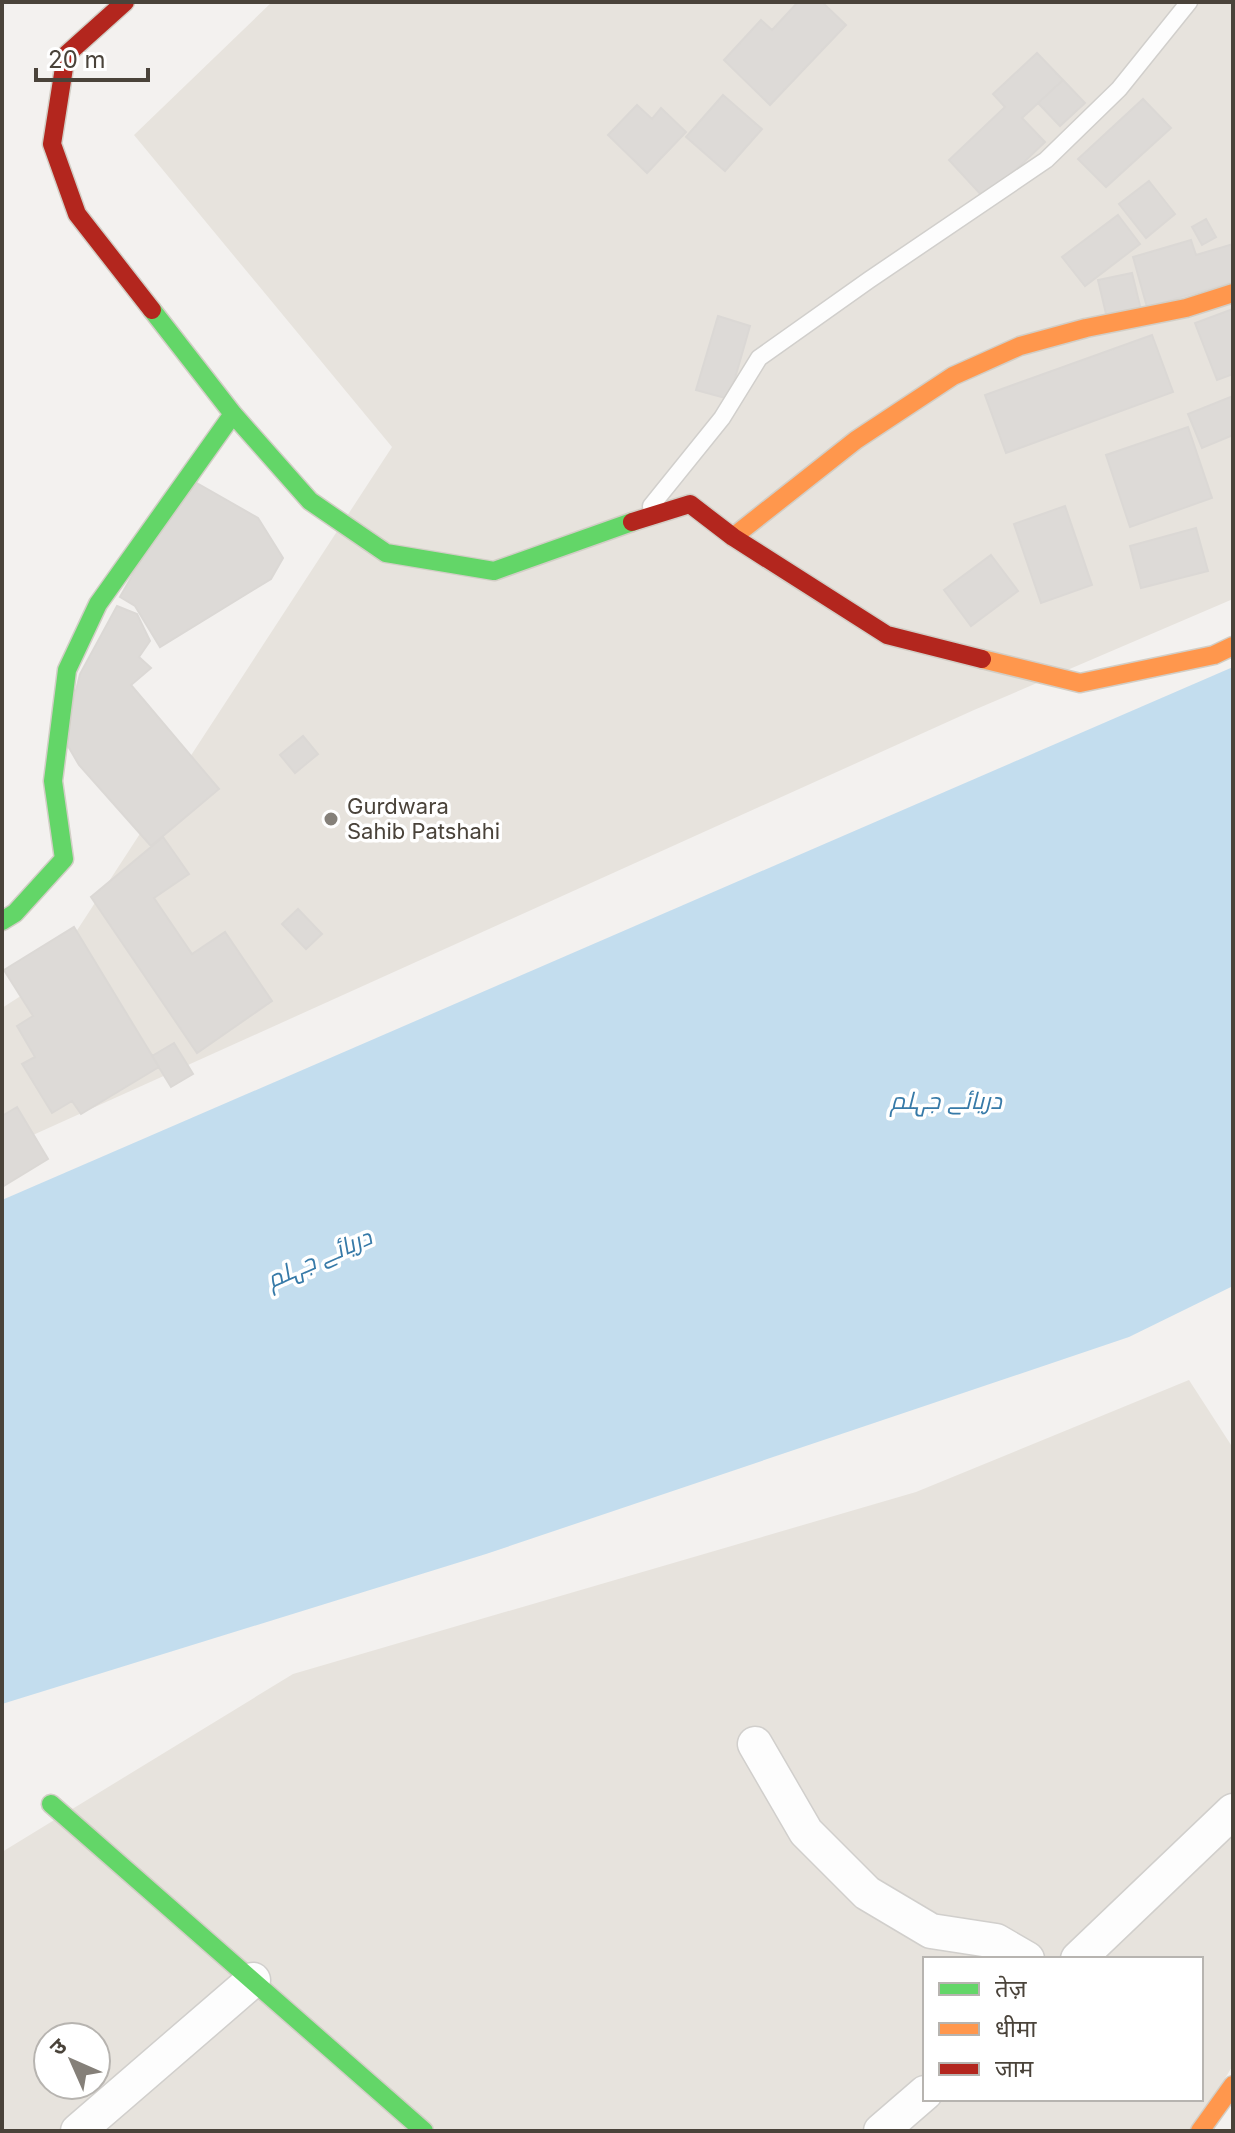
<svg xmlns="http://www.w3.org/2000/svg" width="1235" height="2133" font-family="Inter,Cairo,'Noto Sans Devanagari',sans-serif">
  <rect width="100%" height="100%" fill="#f3f1ef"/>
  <!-- residential -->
  <path fill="#e7e3dd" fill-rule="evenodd" d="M272,2H1233V599L974,710L2,1149V1008L44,981L392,447L134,135Z
    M1189,1380L1233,1448V2065L1194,2131H2V1852L293,1674L916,1492ZM925,1959H1201V2099H925ZM48,2037H96V2085H48Z"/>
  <!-- water -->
  <path fill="#c3ddee" d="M1233,667V1286L1129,1337L486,1554L2,1704V1200Z"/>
  <!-- building -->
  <path fill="#dddad7" stroke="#dbd8d5" stroke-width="2" d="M798,2H822L846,25L770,105L724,60L761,20L772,30Z
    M1037,53L1063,80L1022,118L1045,142L985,199L949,160L1005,107L993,94Z
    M1063,80L1085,103L1060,126L1038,103Z
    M723,95L762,129L725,171L686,137Z
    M1143,99L1171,128L1106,187L1078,159Z
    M637,105L652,119L661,108L686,132L647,173L608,135Z
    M1149,181L1175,214L1146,238L1119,204Z
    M1118,215L1140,244L1085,286L1062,257Z
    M1206,219L1216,237L1202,245L1192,227Z
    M1191,240L1196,255L1233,244V282L1147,307L1133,257Z
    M1132,273L1141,310L1107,318L1098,280Z
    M1233,309V374L1217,380L1195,323Z
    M718,316L750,326L729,399L696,390Z
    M1152,335L1173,392L1006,453L985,395Z
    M1233,396V435L1202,448L1188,414Z
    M1188,427L1212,498L1130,527L1106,455Z
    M188,478L258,518L283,558L271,579L160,647L135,606L120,597Z
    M1065,506L1092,585L1041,603L1014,524Z
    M1196,528L1208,571L1141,588L1130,546Z
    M991,555L1018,591L971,626L944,590Z
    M117,606L137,614L150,641L139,657L151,668L131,685L219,789L151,846L79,765L64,739L80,674Z
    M303,736L318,754L295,773L280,755Z
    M163,837L189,874L154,898L192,954L225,932L272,1001L197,1053L91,897Z
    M298,909L322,934L306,949L282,924Z
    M74,927L159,1067L81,1114L72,1101L52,1113L22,1064L35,1057L17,1026L33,1016L4,970Z
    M174,1043L193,1074L171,1087L152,1056Z
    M17,1107L48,1159L2,1187V1116Z"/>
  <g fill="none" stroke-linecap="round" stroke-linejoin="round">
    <defs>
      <path id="lane" d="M651,506L722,418L759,358L869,280L1046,160L1119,89L1189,2"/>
      <path id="street" d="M755,1744L806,1832L867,1893L931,1931L996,1941L1027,1959
        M1078,1959L1233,1811
        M78,2131L253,1980
        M881,2131L925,2093"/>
      <path id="fast" d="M152,310L233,414L310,501L386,553L494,571L632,522
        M2,921L15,913L64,859L53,781L67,670L98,604L233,414
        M51,1804L424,2131"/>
      <path id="slow" d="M733,537L856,440L953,376L1020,346L1086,328L1186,308L1233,293
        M982,659L1080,683L1214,655L1233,646
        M1200,2131L1233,2085"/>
      <path id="jam" d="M125,2L66,55L52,144L77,214L152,310
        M632,522L690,504L733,537L887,635L982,659"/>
    </defs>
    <!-- lane casing -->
    <use href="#lane" stroke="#d1cfcc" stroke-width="19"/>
    <!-- street casing -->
    <use href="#street" stroke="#d1cfcc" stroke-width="37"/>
    <!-- fast casing -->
    <use href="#fast" stroke="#d2cec6" stroke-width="21"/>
    <!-- slow casing -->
    <use href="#slow" stroke="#d2cec6" stroke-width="21"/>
    <!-- jam casing -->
    <use href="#jam" stroke="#d2cec6" stroke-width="21"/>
    <!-- lane -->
    <use href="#lane" stroke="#fdfdfd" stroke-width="16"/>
    <!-- street -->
    <use href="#street" stroke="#fdfdfd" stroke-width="34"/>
    <!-- fast -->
    <use href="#fast" stroke="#63d668" stroke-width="18"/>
    <!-- slow -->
    <use href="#slow" stroke="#ff974d" stroke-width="18"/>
    <!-- jam -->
    <use href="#jam" stroke="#b3261e" stroke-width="18"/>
  </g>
  <!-- markers -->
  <circle fill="#858079" stroke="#fff" stroke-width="3" cx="331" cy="819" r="8"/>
  <g text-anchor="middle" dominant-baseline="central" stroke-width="7" stroke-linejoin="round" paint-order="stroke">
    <!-- poi labels -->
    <g font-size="22" fill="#4a433a" stroke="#fff" text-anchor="start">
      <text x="347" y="806">Gurdwara<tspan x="347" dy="25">Sahib Patshahi</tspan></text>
    </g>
    <!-- water labels -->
    <g font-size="24" font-style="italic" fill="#377aa8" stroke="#fff">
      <text x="946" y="1100">دریائے جہلم</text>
      <text transform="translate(319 1258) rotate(-24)">دریائے جہلم</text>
    </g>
  </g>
  <!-- border -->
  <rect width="1235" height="2133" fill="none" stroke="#4a433a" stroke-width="8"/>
  <!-- legend -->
  <rect x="923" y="1957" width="280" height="144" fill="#ffffff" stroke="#b7b4b0" stroke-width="2"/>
  <rect x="939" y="1983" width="40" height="12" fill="#63d668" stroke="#b7b4b0" stroke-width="2"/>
  <text x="995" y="1997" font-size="24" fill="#4a433a">तेज़</text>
  <rect x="939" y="2023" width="40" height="12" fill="#ff974d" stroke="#b7b4b0" stroke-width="2"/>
  <text x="995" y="2037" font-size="24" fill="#4a433a">धीमा</text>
  <rect x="939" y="2063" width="40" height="12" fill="#b3261e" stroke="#b7b4b0" stroke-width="2"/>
  <text x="995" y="2077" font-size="24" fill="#4a433a">जाम</text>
  <!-- north arrow -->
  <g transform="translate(72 2061) rotate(315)"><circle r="38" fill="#ffffff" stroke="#b7b4b0" stroke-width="2"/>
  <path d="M0-6L14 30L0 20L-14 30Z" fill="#858079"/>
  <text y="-12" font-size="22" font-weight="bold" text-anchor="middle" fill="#4a433a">उ</text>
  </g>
  <!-- scale -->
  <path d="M36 68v12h112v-12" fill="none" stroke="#4a433a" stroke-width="4"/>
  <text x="48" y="68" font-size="24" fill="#4a433a" stroke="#ffffff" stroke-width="6" paint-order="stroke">20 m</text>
</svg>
